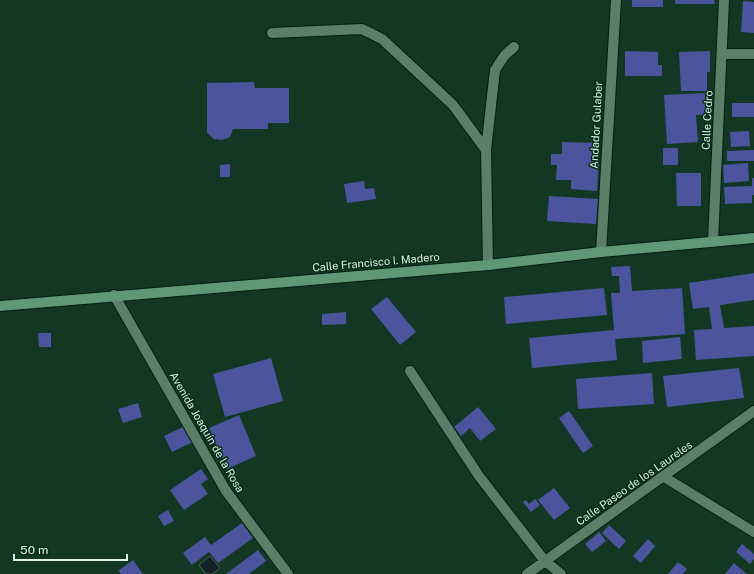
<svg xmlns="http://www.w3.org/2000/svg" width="754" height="574" font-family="'Public Sans',sans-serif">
  <rect width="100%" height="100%" fill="#123823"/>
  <!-- water -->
  <path fill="#112125" stroke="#4e605e" d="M210,556L220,568L212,574H206L199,565Z"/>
  <!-- building -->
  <path fill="#4c549e" d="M632,0H663V7H632Z
    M675,0H714L715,4H675Z
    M743,1L754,2V33L741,32Z
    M625,51L658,52V65H662V76H625Z
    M710,51V72H707V91H681L679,52Z
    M254,82L255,88H289V123H268V129H233L230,137L222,140L214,139L207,133V83Z
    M705,93L706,115H696L698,142L667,144L664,95Z
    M732,103H754V117H732Z
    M749,131L750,146L731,147L730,132Z
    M562,142L596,143L595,163H599L597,191L571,189V180H556L557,165H551V154H562Z
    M663,148H678V165H663Z
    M754,150V161H727V151Z
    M748,163L749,181L724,183L723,165Z
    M230,164V177H220V165Z
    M676,173H701V206H677Z
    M752,178H754V195H752V203L725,204L724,187L752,186Z
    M364,181L365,189L374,188L376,199L347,203L344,184Z
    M549,196L598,199L596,224L547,221Z
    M630,266L632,291L682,288L685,334L615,339L617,360L532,368L529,338L614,330L611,293H620L619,276H612L611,267Z
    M754,273V300L720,305L724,328L754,326V356L696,360L694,330L712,329L709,307L693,309L689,283Z
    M604,288L607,315L506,324L504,297Z
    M387,297L416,332L400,345L371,309Z
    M346,312V324L322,325V314Z
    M38,333H51V347H39Z
    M680,337L682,359L643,363L642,341Z
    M271,358L283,401L225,417L213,374Z
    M739,368L744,398L667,407L663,376Z
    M652,373L654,404L578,409L576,379Z
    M138,403L142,417L123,423L118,409Z
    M478,407L496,429L480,441L470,428L461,436L454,427Z
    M569,411L593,446L583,453L559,418Z
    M239,415L256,456L227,469L209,428Z
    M185,426L193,442L172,452L164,436Z
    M201,469L208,479L201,484L208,494L184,510L170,490Z
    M554,488L570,508L554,520L538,500Z
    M535,499L540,505L531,512L523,502L526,500L529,504Z
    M168,510L174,521L164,526L158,516Z
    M242,523L253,538L218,563L209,552L192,565L183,553L205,537L211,545Z
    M609,525L626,541L619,549L602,533Z
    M599,532L606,541L592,552L585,544Z
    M648,539L655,546L641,563L633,556Z
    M742,544L754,554V559L750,564L736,552Z
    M258,550L266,561L249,574H226Z
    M133,560L143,574H121L118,571Z
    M678,562L687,569L683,574H668Z
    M734,563L747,574H725Z"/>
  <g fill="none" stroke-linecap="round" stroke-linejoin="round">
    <defs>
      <path id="street" d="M272,33L362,29L382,39L453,105L486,150
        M722,54H754
        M713,241L724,0
        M601,252L616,0
        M488,265L486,150L495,70L505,55L514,47
        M114,295L226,491L288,574
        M410,371L479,476L544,560L561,574
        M664,477L754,532
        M527,574L754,411"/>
      <path id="secondary" d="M0,306L488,265L601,252L754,238"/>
    </defs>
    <!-- street casing -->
    <use href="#street" stroke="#021e0f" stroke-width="12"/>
    <!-- secondary casing -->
    <use href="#secondary" stroke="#021e0f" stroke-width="12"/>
    <!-- street -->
    <use href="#street" stroke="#598067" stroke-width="10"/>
    <!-- secondary -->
    <use href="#secondary" stroke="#609775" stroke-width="10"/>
  </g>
  <g text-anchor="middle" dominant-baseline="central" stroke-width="3" stroke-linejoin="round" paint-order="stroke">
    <!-- street labels -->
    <g font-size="11" fill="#ddf2e4" stroke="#062e1a">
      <text transform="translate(707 120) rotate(-87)">Calle Cedro</text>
      <text transform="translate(596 125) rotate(-87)">Andador Gulaber</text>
      <text transform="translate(376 262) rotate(-5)">Calle Francisco I. Madero</text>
      <text transform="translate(207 432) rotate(60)">Avenida Joaquín de la Rosa</text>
      <text transform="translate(634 483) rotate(-35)">Calle Paseo de los Laureles</text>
    </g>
  </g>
  <!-- scale -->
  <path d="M14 554v6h113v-6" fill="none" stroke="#ddf2e4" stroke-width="2"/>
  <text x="20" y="554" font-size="12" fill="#ddf2e4" stroke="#062e1a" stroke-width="3" paint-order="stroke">50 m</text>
</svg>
